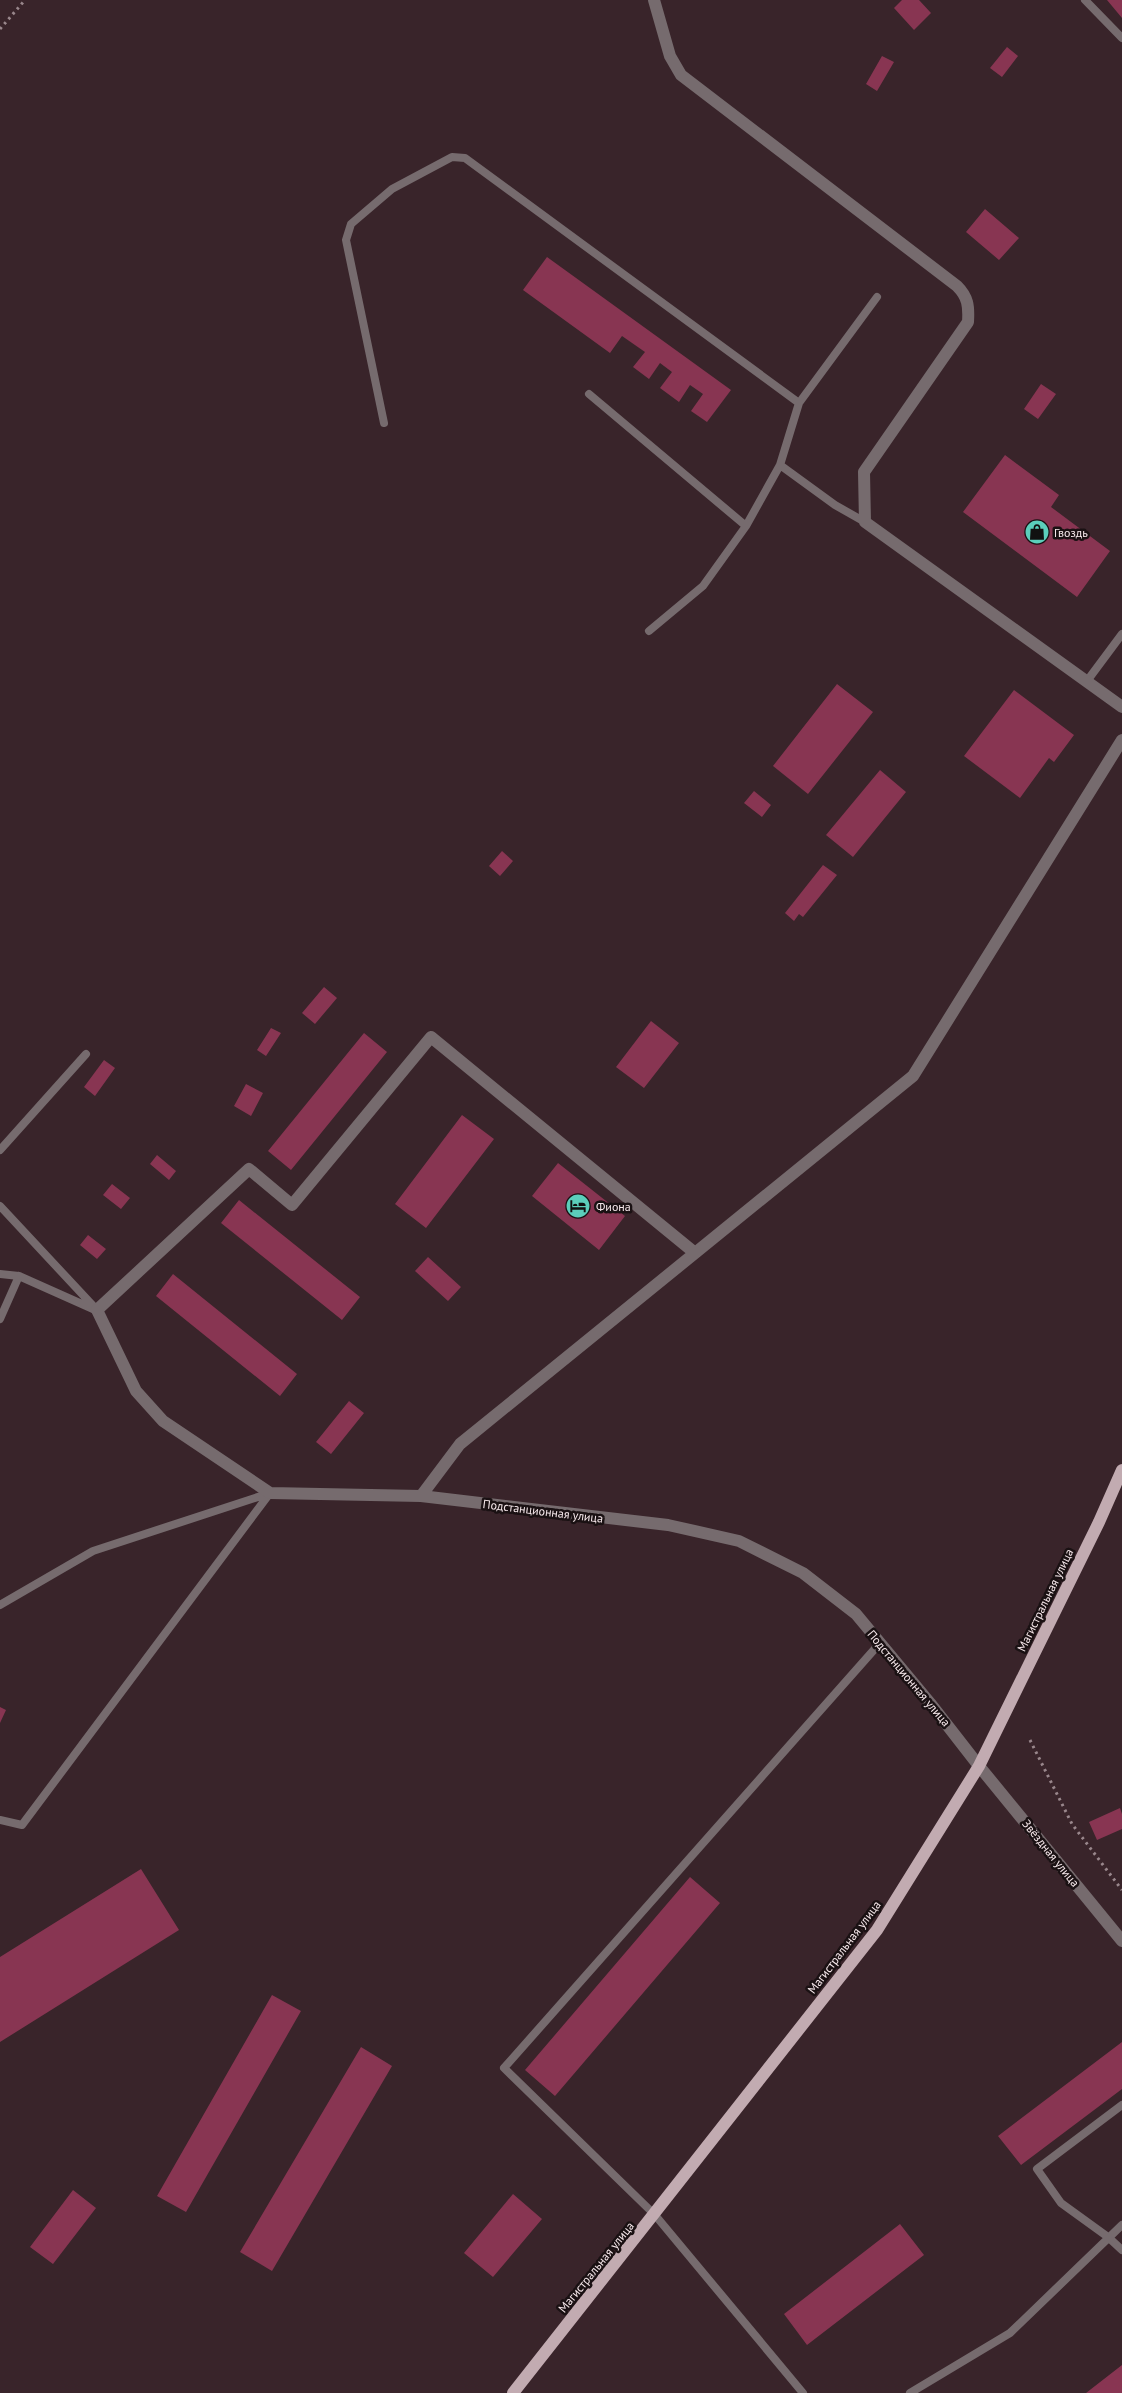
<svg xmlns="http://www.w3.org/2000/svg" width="1122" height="2393" font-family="'PT Sans',sans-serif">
  <rect width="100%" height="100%" fill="#39242a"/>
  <!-- building -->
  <path fill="#883552" d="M902,0H919L931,13L914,30L894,8Z
    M1107,0H1122V18Z
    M1007,47L1018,56L1002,77L990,68Z
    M882,56L894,62L877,91L866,84Z
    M985,209L1019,238L999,260L966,232Z
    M547,257L731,390L707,422L691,411L703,394L690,385L679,402L660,388L672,372L660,363L649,379L633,367L645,352L622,336L610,353L523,290Z
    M1041,384L1056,394L1038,419L1024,409Z
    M1005,455L1059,495L1051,507L1110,551L1077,597L963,512Z
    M837,684L873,712L808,794L773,766Z
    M1014,690L1074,735L1054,762L1049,758L1020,798L964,756Z
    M880,770L906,792L853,857L826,835Z
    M754,791L771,805L762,817L744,803Z
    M502,851L513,861L500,876L489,866Z
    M823,865L837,875L803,917L799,914L794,921L785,913Z
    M324,987L337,998L315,1024L302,1013Z
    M651,1021L679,1043L644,1088L616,1067Z
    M271,1028L281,1033L266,1056L257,1050Z
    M364,1033L387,1052L291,1170L268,1151Z
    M104,1060L115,1068L95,1096L84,1087Z
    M246,1084L263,1093L251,1116L234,1106Z
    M462,1115L494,1139L426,1228L395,1204Z
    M157,1155L176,1171L169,1180L150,1164Z
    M558,1163L625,1216L599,1250L532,1196Z
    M112,1184L130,1198L121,1209L103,1195Z
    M239,1200L360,1297L342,1320L221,1223Z
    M88,1235L106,1249L97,1259L80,1245Z
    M428,1257L461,1287L448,1301L415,1271Z
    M173,1274L297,1374L280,1396L156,1296Z
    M349,1401L364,1413L331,1454L316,1442Z
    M0,1707L6,1710L0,1723Z
    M1120,1808L1122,1814V1829L1097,1840L1089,1822Z
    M141,1869L179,1930L0,2042V1957Z
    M690,1877L720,1903L555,2096L525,2070Z
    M272,1995L301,2011L186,2212L157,2196Z
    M1122,2042V2089L1021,2165L998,2136Z
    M361,2047L392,2066L272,2271L240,2252Z
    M73,2190L96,2208L53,2264L30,2247Z
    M513,2194L542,2219L493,2277L464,2253Z
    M900,2224L924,2255L807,2345L784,2314Z
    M1122,2365V2393H1086Z"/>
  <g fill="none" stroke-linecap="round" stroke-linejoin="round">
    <!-- path -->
    <path stroke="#99878c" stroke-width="3" stroke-dasharray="2.5 4" stroke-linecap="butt" d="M0,29L25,0
      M1030,1740L1072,1824L1122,1890"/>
    <!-- service -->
    <path stroke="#766b6e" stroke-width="8" d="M1085,0L1122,38
      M589,394L746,526
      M384,423L346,240L351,224L392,189L452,157L465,158L799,403
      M780,465L799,403L877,297
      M649,631L703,586L746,526L780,465L835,505L865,522
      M1087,681L1122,634
      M0,1150L86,1054
      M0,1206L97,1310
      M0,1274L19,1276
      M0,1319L19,1276L93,1309
      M0,1605L93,1551L270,1493
      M0,1820L22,1825L270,1493
      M1122,2105L1037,2169L1061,2203L1108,2237L1122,2250
      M803,2393L655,2215L504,2068L880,1643
      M910,2393L1010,2333L1122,2225"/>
    <!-- minor -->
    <path stroke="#766b6e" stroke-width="12" d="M654,0L670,56L681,75L957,286C968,297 969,306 968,322L864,472L865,522L1122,707
      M695,1253L431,1037L292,1205L249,1169L97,1310L136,1391L163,1421L270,1493L421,1496L668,1525L739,1541L803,1573L856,1614L930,1703L979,1766
      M421,1496L460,1444L913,1076L1122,740"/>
    <!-- tertiary -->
    <path stroke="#766b6e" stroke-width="12" d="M979,1766L1122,1941"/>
    <!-- primary -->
    <path stroke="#c2abb1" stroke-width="12" d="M513,2393L877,1930L979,1766L1099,1522L1122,1470"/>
  </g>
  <!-- icons -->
  <defs>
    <symbol id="shop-disc" viewBox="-11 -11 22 22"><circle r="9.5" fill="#5bcebb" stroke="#1a1113"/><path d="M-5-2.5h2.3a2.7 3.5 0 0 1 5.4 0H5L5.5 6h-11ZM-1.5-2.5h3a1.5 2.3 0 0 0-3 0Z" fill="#111"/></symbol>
    <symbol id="hotel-disc" viewBox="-11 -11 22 22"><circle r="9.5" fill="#5bcebb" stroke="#1a1113"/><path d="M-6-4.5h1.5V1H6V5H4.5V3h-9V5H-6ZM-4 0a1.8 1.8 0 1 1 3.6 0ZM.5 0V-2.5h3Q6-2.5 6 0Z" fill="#111"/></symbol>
  </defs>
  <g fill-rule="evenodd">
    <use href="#shop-disc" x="1023" y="518" width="28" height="28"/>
    <use href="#hotel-disc" x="564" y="1192" width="28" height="28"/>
  </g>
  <g text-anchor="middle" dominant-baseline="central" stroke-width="5" stroke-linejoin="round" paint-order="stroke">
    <!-- poi labels -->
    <g font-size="12" fill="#f8eaed" stroke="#1a1113" text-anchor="start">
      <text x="1054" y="532">Гвоздь</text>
      <text x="596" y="1206">Фиона</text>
    </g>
    <!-- street labels -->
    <g font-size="12" fill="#f8eaed" stroke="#1a1113">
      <text transform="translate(543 1511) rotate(7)">Подстанционная улица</text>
      <text transform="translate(1045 1600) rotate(-64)">Магистральная улица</text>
      <text transform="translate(909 1678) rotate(50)">Подстанционная улица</text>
      <text transform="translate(1051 1853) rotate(51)">Звёздная улица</text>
      <text transform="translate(844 1947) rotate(-53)">Магистральная улица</text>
      <text transform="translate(596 2267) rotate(-51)">Магистральная улица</text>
    </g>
  </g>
</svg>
